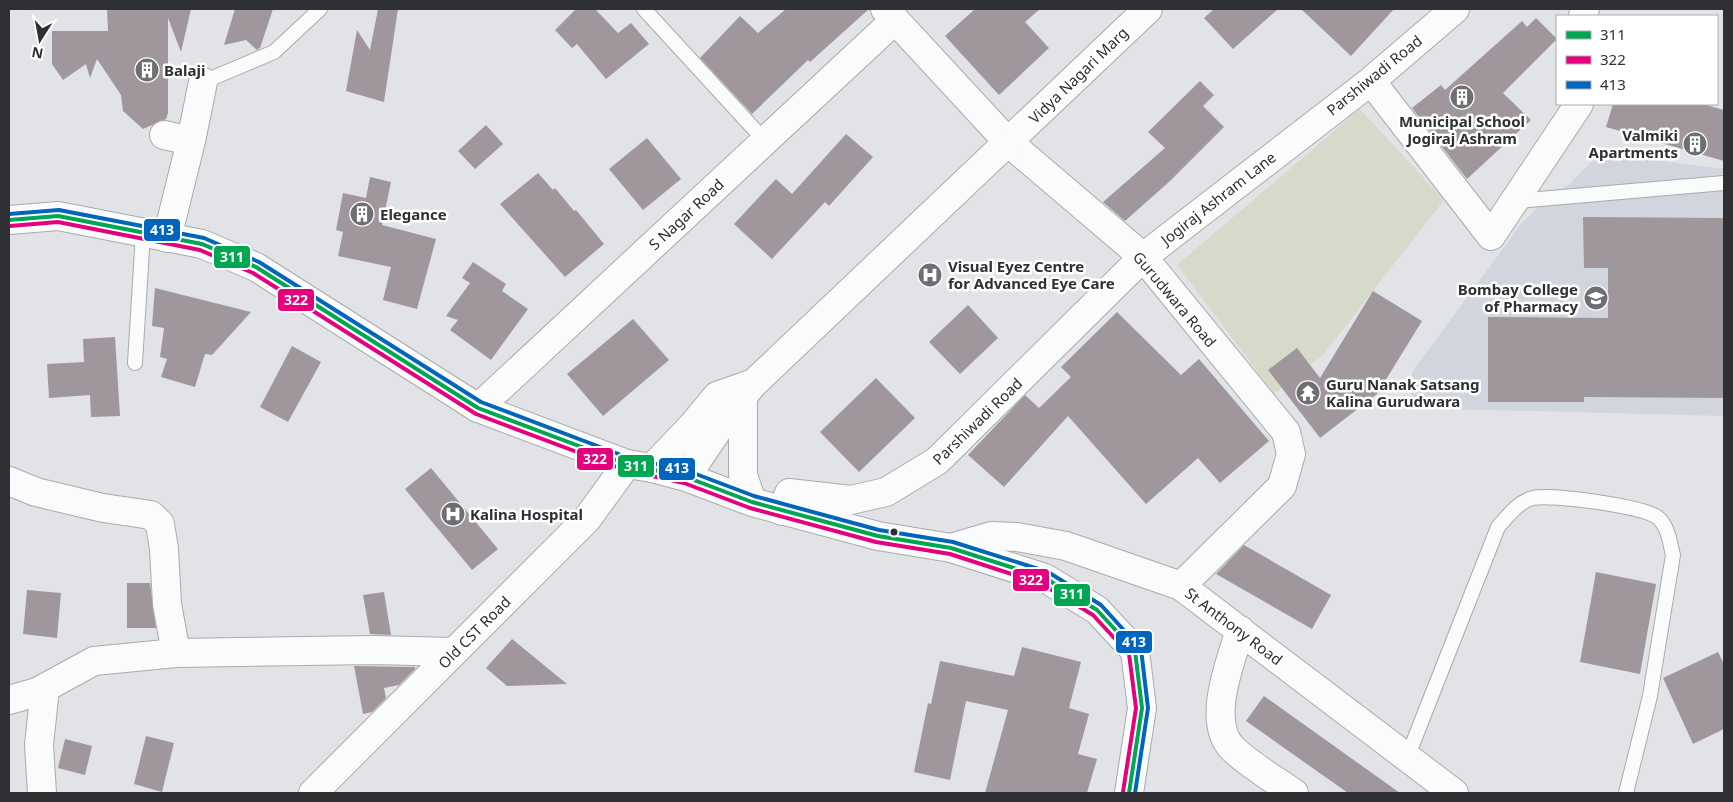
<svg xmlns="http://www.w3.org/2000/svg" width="1733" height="802" font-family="'Noto Sans',sans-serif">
  <rect width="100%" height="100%" fill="#e1e3e7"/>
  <!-- built -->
  <path fill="#d1d5de" d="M1600,153L1724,169V416L1412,408V372L1522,223L1539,206L1571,183Z"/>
  <!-- green -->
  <path fill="#d5dacb" d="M1360,109L1444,200L1323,355L1274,394L1177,265Z"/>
  <!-- building -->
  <path fill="#a0979c" d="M107,9H191L181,52L168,18V113L166,119L143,129L123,111L121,95L97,59L90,78L86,64L63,80L52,64V31H108Z
    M235,9H273L260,48L257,50L246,40L224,45Z
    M378,9H398L384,102L346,91L357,30L370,50Z
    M576,9H595L618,33L631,23L649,44L606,79L577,44L572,48L555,30Z
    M786,9H869L810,62L808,60L752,114L700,58L740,16L758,33Z
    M975,9H1040L1025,22L1049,48L999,95L945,36Z
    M1214,9H1278L1233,49L1204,18Z
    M1301,9H1394L1351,56Z
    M1536,18L1557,39L1503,93L1531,120L1467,179L1412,108L1441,85L1445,90L1522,21L1527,27Z
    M1200,81L1214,95L1203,106L1224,127L1170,181L1125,221L1103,202L1165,148L1148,132Z
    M1613,104H1703L1724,110V161L1606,127Z
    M486,125L503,144L475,169L458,151Z
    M846,134L873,157L829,206L825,202L772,259L734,224L776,179L792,194Z
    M647,138L681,179L643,210L609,169Z
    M538,173L553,190L555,188L574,211L576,210L604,244L565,277L500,204Z
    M370,177L391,182L382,225L436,239L417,309L383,300L391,267L338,256L343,232L336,230L343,193L366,198Z
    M1583,217L1724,218V398L1584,397V402H1488V317L1608,318V268H1584Z
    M473,262L506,284L502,291L528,309L491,360L450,330L458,320L446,316L470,283L462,278Z
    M155,288L251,312L212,355L205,354L195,387L161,377L167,359L160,357L164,328L152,326Z
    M1373,291L1422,321L1377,394L1320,438L1268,370L1297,348L1320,378Z
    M968,305L998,338L960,374L929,342Z
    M1117,312L1181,375L1199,359L1269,441L1220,483L1198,458L1146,504L1068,416L1004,487L968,455L1025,395L1039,408L1071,377L1061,367Z
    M633,319L669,360L603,416L567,374Z
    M115,337L120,416L91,417L90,395L49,398L47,364L84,362L83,339Z
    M292,346L321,362L288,422L260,407Z
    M876,378L915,418L859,472L820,432Z
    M431,468L498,549L472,570L405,489Z
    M1244,545L1331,595L1312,629L1216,574Z
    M1596,572L1656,584L1640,674L1580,662Z
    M127,583H150L156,628H127Z
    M27,590L61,593L57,638L23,634Z
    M384,592L391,635L370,634L363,595Z
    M512,639L567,684L507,686L486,668Z
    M1022,647L1081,662L1069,708L1089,714L1078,754L1097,759L1087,793H985L1008,710L966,701L950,780L914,772L928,703L931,704L940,661L1014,676Z
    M1718,652L1724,664V729L1693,744L1663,678Z
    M354,666L415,667V669L399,685L384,688L386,698L372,712L363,714Z
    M1264,696L1400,793H1348L1246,721Z
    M146,736L174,743L162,792L134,784Z
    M65,739L92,746L85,775L58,768Z"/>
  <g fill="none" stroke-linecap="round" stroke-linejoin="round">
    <defs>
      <path id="service" d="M644,9L765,141
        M203,82L274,52L320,9
        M1517,201L1724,183
        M135,363L143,233
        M1407,758L1498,527C1507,517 1519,501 1533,498C1552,494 1641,506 1657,517C1668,525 1670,543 1673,555L1650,696L1626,793"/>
      <path id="minor" d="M885,9L1008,142L1143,257L1286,432L1291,454L1282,486L1181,586
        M1583,16L1585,9
        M1371,81L1491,236L1579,104
        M164,135L191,141L203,82
        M167,238L191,141
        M478,408L895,20
        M9,481L36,492L103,508L151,515L160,524L164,549L167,604L176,653
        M782,511L789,493L851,500L886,492L937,461L1143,257L1371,81L1455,9
        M951,548L992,536L1017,537L1066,546L1181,586L1454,793
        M1240,630C1231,661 1206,720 1232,748C1248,764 1275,780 1294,793
        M9,700L37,692L94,661L176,653L374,650L453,652
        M42,793L39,745L45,688
        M313,793L587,519L627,464"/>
      <path id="tertiary" d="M9,220L58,216L202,244L256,267L478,408L627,464L652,468"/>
      <path id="secondary" d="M754,383L717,396L693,425L652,468L686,477L752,502L878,536L951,548L1045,578L1097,610L1135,651L1142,708L1129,793
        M743,395V475L752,502
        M686,477L732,409L754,383L1148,9"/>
    </defs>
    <!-- service casing -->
    <use href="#service" stroke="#a9aaad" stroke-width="16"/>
    <!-- minor casing -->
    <use href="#minor" stroke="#a9aaad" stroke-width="30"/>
    <!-- tertiary casing -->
    <use href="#tertiary" stroke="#a9aaad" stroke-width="30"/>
    <!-- secondary casing -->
    <use href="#secondary" stroke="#a9aaad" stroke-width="30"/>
    <!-- service -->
    <use href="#service" stroke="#fafbfb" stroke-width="14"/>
    <!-- minor -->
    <use href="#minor" stroke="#fafbfb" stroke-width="28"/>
    <!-- tertiary -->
    <use href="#tertiary" stroke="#fafbfb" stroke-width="28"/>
    <!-- secondary -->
    <use href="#secondary" stroke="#fafbfb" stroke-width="28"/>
    <defs>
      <path id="bus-1" d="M9,220L58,216L202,244L256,267L478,408L627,464L686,477L752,502L878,536L951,548L1045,578L1097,610L1135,651L1142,708L1129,793"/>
      <path id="bus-2" d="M10,226L58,222L200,250L253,273L476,414L625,470L684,483L750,508L876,542L950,554L1042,584L1093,615L1129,654L1136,708L1123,792"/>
      <path id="bus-3" d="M9,214L59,210L204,238L259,262L481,402L629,458L688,471L754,496L879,530L953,542L1048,572L1101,605L1141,649L1148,708L1135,793"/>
    </defs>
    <!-- bus-1 casing -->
    <use href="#bus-1" stroke="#fff" stroke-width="8"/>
    <!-- bus-2 casing -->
    <use href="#bus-2" stroke="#fff" stroke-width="8"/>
    <!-- bus-3 casing -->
    <use href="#bus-3" stroke="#fff" stroke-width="8"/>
    <!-- bus-1 -->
    <use href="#bus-1" stroke="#00a651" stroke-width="4"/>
    <!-- bus-2 -->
    <use href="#bus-2" stroke="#e5007d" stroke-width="4"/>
    <!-- bus-3 -->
    <use href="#bus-3" stroke="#0065bd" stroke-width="4"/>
  </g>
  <!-- icons -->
  <defs>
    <symbol id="building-disc" viewBox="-11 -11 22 22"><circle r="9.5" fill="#6d6f72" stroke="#fff"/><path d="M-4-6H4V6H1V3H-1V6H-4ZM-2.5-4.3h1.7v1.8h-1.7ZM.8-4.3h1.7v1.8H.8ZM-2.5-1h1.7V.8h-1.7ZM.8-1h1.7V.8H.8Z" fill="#fff"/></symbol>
    <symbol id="hospital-disc" viewBox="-11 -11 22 22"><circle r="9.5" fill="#6d6f72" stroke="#fff"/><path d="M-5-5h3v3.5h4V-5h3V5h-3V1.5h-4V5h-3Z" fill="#fff"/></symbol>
    <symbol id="university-disc" viewBox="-11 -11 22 22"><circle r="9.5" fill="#6d6f72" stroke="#fff"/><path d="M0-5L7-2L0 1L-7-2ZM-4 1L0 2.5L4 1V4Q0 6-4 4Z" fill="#fff"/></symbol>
    <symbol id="temple-disc" viewBox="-11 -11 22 22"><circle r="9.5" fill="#6d6f72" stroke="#fff"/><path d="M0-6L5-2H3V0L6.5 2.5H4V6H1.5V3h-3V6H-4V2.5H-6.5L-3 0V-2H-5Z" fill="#fff"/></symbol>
  </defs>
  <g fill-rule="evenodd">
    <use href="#building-disc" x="133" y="56" width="28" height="28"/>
    <use href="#building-disc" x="1448" y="83" width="28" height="28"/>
    <use href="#building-disc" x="1681" y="130" width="28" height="28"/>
    <use href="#building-disc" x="348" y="200" width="28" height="28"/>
    <use href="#hospital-disc" x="916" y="261" width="28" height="28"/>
    <use href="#university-disc" x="1582" y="284" width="28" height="28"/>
    <use href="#temple-disc" x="1294" y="379" width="28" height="28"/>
    <use href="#hospital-disc" x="439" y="500" width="28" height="28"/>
  </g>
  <!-- markers -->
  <circle fill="#2f3033" stroke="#fff" stroke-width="2" cx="894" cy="532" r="4.5"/>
  <g text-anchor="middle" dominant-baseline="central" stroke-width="5" stroke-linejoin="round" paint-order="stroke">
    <!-- poi labels -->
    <g font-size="15" font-weight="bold" fill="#2f3033" stroke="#fff" text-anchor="start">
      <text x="164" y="70">Balaji</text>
      <text x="1462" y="121" text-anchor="middle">Municipal School<tspan x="1462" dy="17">Jogiraj Ashram</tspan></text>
      <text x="1678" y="135" text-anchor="end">Valmiki<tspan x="1678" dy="17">Apartments</tspan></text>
      <text x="380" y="214">Elegance</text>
      <text x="948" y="266">Visual Eyez Centre<tspan x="948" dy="17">for Advanced Eye Care</tspan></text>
      <text x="1578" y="289" text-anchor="end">Bombay College<tspan x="1578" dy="17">of Pharmacy</tspan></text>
      <text x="1326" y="384">Guru Nanak Satsang<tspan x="1326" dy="17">Kalina Gurudwara</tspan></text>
      <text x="470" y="514">Kalina Hospital</text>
    </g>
    <!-- street labels -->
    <g font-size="15" fill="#2f3033" stroke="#fff">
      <text transform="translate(1078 75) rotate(-44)">Vidya Nagari Marg</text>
      <text transform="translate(1374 75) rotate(-39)">Parshiwadi Road</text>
      <text transform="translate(1218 198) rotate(-38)">Jogiraj Ashram Lane</text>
      <text transform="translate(686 214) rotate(-43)">S Nagar Road</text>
      <text transform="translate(1175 299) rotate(50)">Gurudwara Road</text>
      <text transform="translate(977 421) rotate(-44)">Parshiwadi Road</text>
      <text transform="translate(1234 626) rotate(37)">St Anthony Road</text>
      <text transform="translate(474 632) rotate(-45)">Old CST Road</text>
    </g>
  </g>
  <g stroke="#fff" stroke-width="2">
    <rect x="143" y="218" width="38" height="24" rx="5" fill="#0065bd"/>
    <rect x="213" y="245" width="38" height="24" rx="5" fill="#00a651"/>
    <rect x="277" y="288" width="38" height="24" rx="5" fill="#e5007d"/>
    <rect x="576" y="447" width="38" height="24" rx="5" fill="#e5007d"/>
    <rect x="617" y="454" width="38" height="24" rx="5" fill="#00a651"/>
    <rect x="658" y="457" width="38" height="24" rx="5" fill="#0065bd"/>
    <rect x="1012" y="568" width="38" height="24" rx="5" fill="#e5007d"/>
    <rect x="1053" y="583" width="38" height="24" rx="5" fill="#00a651"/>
    <rect x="1115" y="630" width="38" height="24" rx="5" fill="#0065bd"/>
  </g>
  <g font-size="14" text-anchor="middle" font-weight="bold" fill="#fff">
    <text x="162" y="235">413</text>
    <text x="232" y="262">311</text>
    <text x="296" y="305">322</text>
    <text x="595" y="464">322</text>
    <text x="636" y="471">311</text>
    <text x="677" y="473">413</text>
    <text x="1031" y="585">322</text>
    <text x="1072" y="599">311</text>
    <text x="1134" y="647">413</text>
  </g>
  <!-- border -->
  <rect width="1733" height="802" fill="none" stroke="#2f3033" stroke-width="20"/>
  <!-- legend -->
  <rect x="1556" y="15" width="162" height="90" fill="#ffffff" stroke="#acacad"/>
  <rect x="1566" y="31" width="25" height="8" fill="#00a651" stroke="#acacad"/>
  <text x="1600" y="40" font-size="15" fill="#2f3033">311</text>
  <rect x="1566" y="56" width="25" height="8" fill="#e5007d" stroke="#acacad"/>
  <text x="1600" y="65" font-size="15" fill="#2f3033">322</text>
  <rect x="1566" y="81" width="25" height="8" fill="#0065bd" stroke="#acacad"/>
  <text x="1600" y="90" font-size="15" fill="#2f3033">413</text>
  <!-- north arrow -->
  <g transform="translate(40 40) rotate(191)" stroke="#ffffff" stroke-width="4" paint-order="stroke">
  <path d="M0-4L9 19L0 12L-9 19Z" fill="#2f3033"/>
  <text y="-8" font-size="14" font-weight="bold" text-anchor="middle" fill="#2f3033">N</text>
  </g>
</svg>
